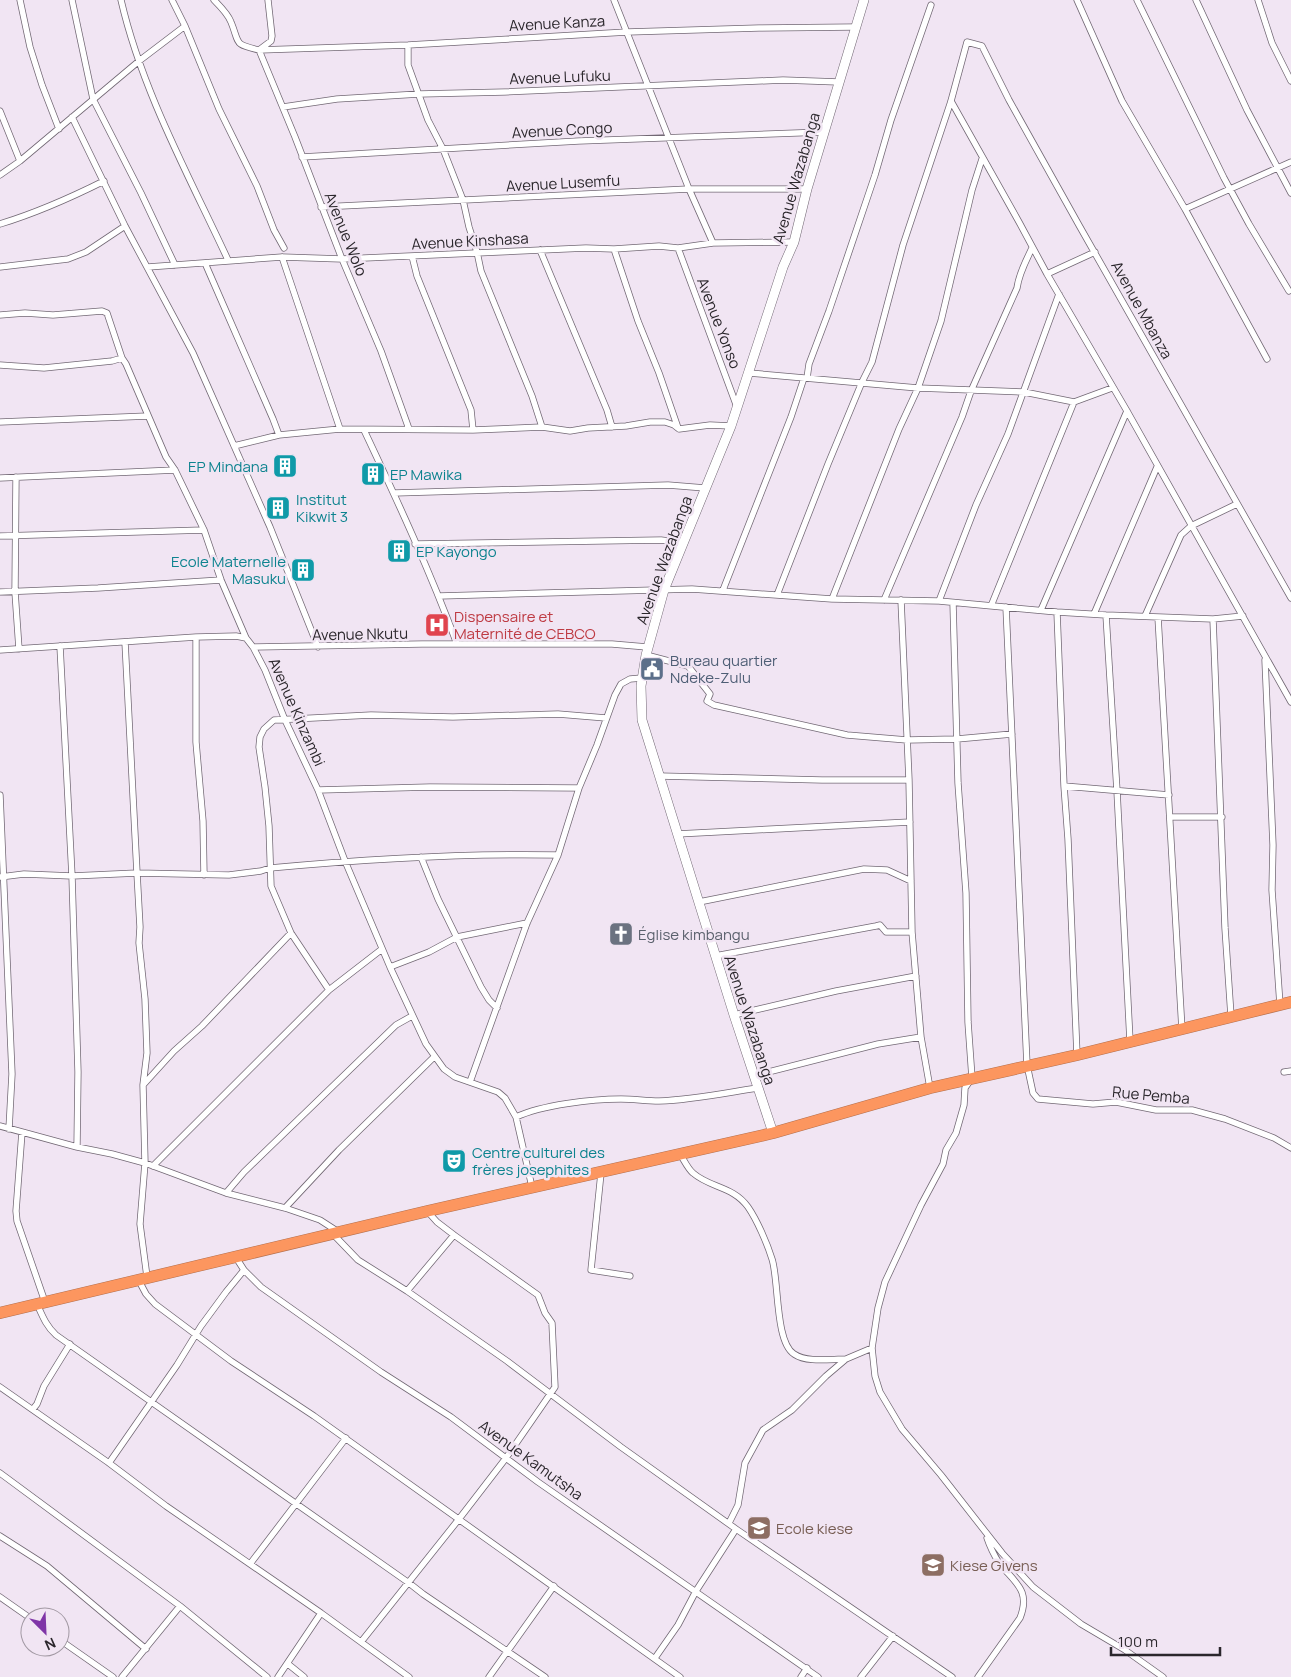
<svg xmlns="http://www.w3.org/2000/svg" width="1291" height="1677" font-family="Manrope,sans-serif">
  <rect width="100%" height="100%" fill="#f1e5f3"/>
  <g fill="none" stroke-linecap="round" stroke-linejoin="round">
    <defs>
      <path id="street" d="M20,0L30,47L42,85L59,129
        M72,0L93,99L141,193L175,265
        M121,0C142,91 189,176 228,260
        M172,0L185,26L219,109L257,186L274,230L284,248
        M214,0C220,6 228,14 231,22C240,44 233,44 259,50L408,45L627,32L759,28L855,27
        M614,0L689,189L713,243
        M1077,0L1122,101L1185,209L1267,359
        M1137,0L1224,178L1249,224L1289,291
        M1196,0L1247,110L1291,193
        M1258,0L1272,43L1291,81
        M408,45V65L428,120L443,149L463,200L469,227L477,252L481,271L532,396L542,427
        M259,50L295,137L342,259L381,351L409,429
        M259,50L271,41L272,36L268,0
        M951,101L1019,222L1047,274L1127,411L1291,702
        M283,107L337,99L419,94L505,92L783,80L839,82
        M0,111L20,161
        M72,117L125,226L193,353L270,527L318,647
        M302,157L579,141L824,132
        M0,175L20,161L139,61L185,26
        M321,207L689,189H807
        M1185,209L1291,162
        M0,224C36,213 70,198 104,181
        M678,248L737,407
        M614,249L638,321L659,373L678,428
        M540,250L607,410L612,427
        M412,256L417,276L471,410L473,430
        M282,257L340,429
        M205,263L273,419L279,435
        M0,267L68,259L86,252L125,226
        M148,267L282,257L342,259L586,248L614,249L659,246L678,248L713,243L794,242
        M1047,274L1095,252
        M0,315L25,313L53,315L102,311L107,313L122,358L126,364L166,457L175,470L204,530L221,580L246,638L253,647L265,670L285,720L318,790L345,861L390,967L426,1044L444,1069L455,1077L498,1092L505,1098L516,1117L532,1187
        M0,365L44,368L112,361L122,358
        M749,373L918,388L1024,392L1074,402L1112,388
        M807,378L809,364L829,311L875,175L891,120L931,5
        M0,422L148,416
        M364,430C397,500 430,571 457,644
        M234,446L279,435L340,429L473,430L542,427L570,431L588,428L626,426L650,422H665L674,425L679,429L710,425L731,426
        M16,477L15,592L19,649
        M0,478L175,470
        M394,493L668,485L705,488
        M0,536L204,530
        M415,544L661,540L683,543
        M723,590L791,417L804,378
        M0,592L98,588L221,580
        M777,595L828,464L862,382L872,362L903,245L951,101L967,42L982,46L1009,100L1080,227L1291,598
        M439,596L692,589L832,599L939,601L1057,612L1106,615L1213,619L1243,616
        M832,599L899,429L918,388L941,321L972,190L982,159
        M884,600L962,417L971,391L1017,288C1019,273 1026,261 1032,248
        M901,600L909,780L912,932L921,1037L930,1088
        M939,601L976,505L1008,434L1059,294
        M953,603L958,783L966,893L968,1022L972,1078L965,1088L964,1105L956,1133L946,1150L943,1164L921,1205L885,1282L878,1308L872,1348L875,1376L880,1392L902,1429L941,1475L1002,1553L1033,1587L1081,1624L1125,1650L1163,1677
        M991,606L1074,402
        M1006,607L1027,1065L1033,1093L1038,1099L1093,1104L1116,1102L1156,1110H1192L1225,1119L1274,1138L1291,1148
        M1041,610L1127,411
        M1057,612L1064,786L1068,839L1077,1055
        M1094,614L1157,467
        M1106,615L1117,791L1130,1041
        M1145,616L1181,535L1191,526L1237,504
        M1158,617L1182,1030
        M1213,619L1225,928L1231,1016
        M196,637V742L203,821L204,875
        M125,642L137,873L140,927L139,943L145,999L147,1053L143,1085L145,1163L140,1224L147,1277
        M60,646L72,876L78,1072L77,1147
        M253,647L422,644H612L647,647
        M0,650L196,637L236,636L246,638
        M646,655L688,666L710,694L707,701L714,705L847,735L907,740L957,739L1012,734
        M1265,660L1273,845L1272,890L1280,1005
        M659,776L822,780H909
        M1064,786L1169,795
        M318,790L430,787L579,788
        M0,795L12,1074L9,1129
        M1171,817H1222
        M677,834L910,822
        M421,857L438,899L481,987L489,1000L497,1008
        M0,877L24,874L72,876L137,873L229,875L261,871L270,868C366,859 461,853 558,855
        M699,902L864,869L887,870L911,881
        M715,956L876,926L880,925L886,932H912
        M390,967L429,952L457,937L527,923
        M329,990L291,933L271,886L269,826L265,787L259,747L260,737L264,729L274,720L371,715L453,717L558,714L606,718
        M734,1015L836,991L916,976
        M1284,1072L1291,1071
        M753,1076L878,1044L921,1037
        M470,1082L527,923L558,855L579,788L597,745L615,695L621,684L630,679L642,678
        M144,1084L174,1051L202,1026L291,933
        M516,1117C542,1105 592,1099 621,1099C634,1099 646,1101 659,1101C692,1100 725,1093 757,1088
        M0,1126L77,1147L112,1154L145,1163L226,1193L285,1208L320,1220L337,1231
        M22,1132L16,1211L17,1221L45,1302
        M680,1154C684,1160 688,1169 693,1173C710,1188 733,1186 748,1207C757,1220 767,1243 772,1259C779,1280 775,1342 794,1354C807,1363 830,1359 846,1359
        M153,1166L329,990L382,949
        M601,1173L591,1270L630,1276
        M226,1193L244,1172L396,1025L412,1016
        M285,1208L339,1150L434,1057
        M333,1234L358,1260L407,1291L507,1361L621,1447L736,1529L952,1677
        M235,1256L244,1270L261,1287L381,1372L451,1417L538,1482L818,1677
        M138,1279L146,1294L155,1304L231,1361L314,1416L680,1677
        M407,1291L454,1235
        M37,1304C42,1315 46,1326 56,1335L409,1583L423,1594L545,1677
        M0,1387L109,1463L166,1506L321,1613L409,1677
        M33,1409L37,1404L44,1386L70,1344
        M109,1463L177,1365L201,1326L226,1292L244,1270
        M0,1473L180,1606L267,1677
        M729,1523L738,1505L745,1463L763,1430L792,1410L826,1376L846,1359L872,1348
        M0,1536L47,1566L146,1649
        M250,1564L346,1438
        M0,1597L30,1618
        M60,1640L113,1677
        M361,1642L459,1519L506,1458L555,1387L552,1323L545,1313L538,1295L454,1235L437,1222L428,1212
        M655,1658L678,1625L696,1591L736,1529
        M288,1664L304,1677
        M122,1677L180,1606
        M278,1677L321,1613
        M489,1677L554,1586
        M801,1677L807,1668
        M861,1677L893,1636
        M978,1677L1020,1618C1031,1590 1015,1583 999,1563C994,1555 990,1547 987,1538"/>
      <path id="secondary" d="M773,1133L734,1015L642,720L641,686L646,655L664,590L731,426L783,267L794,242L807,189L864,0"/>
      <path id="highway" d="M0,1313L428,1211L773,1133L930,1088L1077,1055L1291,1002"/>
    </defs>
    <!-- street casing -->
    <use href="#street" stroke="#726874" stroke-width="7"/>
    <!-- secondary casing -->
    <use href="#secondary" stroke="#726874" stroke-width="10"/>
    <!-- highway casing -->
    <use href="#highway" stroke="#b36f4d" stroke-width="12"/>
    <!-- street -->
    <use href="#street" stroke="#fff" stroke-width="5.5"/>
    <!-- secondary -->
    <use href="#secondary" stroke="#fff" stroke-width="9"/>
    <!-- highway -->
    <use href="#highway" stroke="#fc965f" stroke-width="11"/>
  </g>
  <!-- icons -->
  <defs>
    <symbol id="building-square" viewBox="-11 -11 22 22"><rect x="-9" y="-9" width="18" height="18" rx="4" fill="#0f9aa8" stroke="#f1e5f3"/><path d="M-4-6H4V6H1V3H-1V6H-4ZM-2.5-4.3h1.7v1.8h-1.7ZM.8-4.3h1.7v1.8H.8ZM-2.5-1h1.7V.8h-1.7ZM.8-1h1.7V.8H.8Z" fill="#fff"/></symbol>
    <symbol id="hospital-square" viewBox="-11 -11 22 22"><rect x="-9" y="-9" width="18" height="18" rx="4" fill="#e0444e" stroke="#f1e5f3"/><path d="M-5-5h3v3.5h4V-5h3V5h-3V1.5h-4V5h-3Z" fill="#fff"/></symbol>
    <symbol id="civic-square" viewBox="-11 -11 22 22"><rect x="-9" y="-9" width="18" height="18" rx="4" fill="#5c6f8a" stroke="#f1e5f3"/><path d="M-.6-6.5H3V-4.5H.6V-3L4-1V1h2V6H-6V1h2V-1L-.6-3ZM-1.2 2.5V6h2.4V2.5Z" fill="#fff"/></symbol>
    <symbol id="church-square" viewBox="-11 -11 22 22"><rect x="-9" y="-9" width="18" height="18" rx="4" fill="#6b7280" stroke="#f1e5f3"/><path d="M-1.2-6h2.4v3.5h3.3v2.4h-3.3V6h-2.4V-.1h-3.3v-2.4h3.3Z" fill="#fff"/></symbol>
    <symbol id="theatre-square" viewBox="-11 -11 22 22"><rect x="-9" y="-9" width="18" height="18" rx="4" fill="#0f9aa8" stroke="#f1e5f3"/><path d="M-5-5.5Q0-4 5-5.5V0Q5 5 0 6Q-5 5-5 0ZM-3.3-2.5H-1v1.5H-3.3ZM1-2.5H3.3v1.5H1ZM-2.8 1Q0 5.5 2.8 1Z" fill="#fff"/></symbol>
    <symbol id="university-square" viewBox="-11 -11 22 22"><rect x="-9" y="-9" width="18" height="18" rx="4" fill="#8d6e63" stroke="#f1e5f3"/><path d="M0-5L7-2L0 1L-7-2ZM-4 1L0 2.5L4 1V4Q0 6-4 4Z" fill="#fff"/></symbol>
  </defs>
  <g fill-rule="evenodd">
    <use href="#building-square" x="271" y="452" width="28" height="28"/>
    <use href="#building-square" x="359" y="460" width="28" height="28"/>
    <use href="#building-square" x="264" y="494" width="28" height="28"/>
    <use href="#building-square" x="385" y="537" width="28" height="28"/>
    <use href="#building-square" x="289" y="556" width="28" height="28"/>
    <use href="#hospital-square" x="423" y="611" width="28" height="28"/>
    <use href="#civic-square" x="638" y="655" width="28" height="28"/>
    <use href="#church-square" x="607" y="920" width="28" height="28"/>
    <use href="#theatre-square" x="440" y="1147" width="28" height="28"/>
    <use href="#university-square" x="745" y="1514" width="28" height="28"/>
    <use href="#university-square" x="919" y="1551" width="28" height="28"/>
  </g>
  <g text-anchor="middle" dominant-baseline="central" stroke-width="5" stroke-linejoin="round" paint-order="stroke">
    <!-- street labels -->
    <g font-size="15" fill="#2b272c" stroke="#f1e5f3">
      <text transform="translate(557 23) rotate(-3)">Avenue Kanza</text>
      <text transform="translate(560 77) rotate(-2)">Avenue Lufuku</text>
      <text transform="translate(562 130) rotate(-3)">Avenue Congo</text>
      <text transform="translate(796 178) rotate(-74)">Avenue Wazabanga</text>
      <text transform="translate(563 183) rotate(-3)">Avenue Lusemfu</text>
      <text transform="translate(346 234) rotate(68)">Avenue Wolo</text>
      <text transform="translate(470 241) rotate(-3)">Avenue Kinshasa</text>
      <text transform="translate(1142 310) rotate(61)">Avenue Mbanza</text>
      <text transform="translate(719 323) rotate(69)">Avenue Yonso</text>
      <text transform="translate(664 560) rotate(-70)">Avenue Wazabanga</text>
      <text transform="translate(360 634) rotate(-1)">Avenue Nkutu</text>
      <text transform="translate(297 712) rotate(66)">Avenue Kinzambi</text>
      <text transform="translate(750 1020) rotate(72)">Avenue Wazabanga</text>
      <text transform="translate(1151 1095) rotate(5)">Rue Pemba</text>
      <text transform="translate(531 1460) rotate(36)">Avenue Kamutsha</text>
    </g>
    <!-- culture labels -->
    <g font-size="15" fill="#0d838f" stroke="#f1e5f3" text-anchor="start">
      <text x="268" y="466" text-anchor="end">EP Mindana</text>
      <text x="390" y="474">EP Mawika</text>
      <text x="296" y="499">Institut<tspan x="296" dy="17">Kikwit 3</tspan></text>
      <text x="416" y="551">EP Kayongo</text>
      <text x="286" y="561" text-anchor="end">Ecole Maternelle<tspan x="286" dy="17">Masuku</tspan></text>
      <text x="472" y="1152">Centre culturel des<tspan x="472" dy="17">frères josephites</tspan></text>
    </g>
    <!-- health labels -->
    <g font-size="15" fill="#be3a42" stroke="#f1e5f3" text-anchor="start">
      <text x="454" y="616">Dispensaire et<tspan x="454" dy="17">Maternité de CEBCO</tspan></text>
    </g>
    <!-- service labels -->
    <g font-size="15" fill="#4e5e75" stroke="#f1e5f3" text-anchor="start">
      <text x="670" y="660">Bureau quartier<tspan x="670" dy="17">Ndeke-Zulu</tspan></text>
    </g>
    <!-- worship labels -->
    <g font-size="15" fill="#5b616d" stroke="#f1e5f3" text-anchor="start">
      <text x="638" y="934">Église kimbangu</text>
    </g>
    <!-- education labels -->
    <g font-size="15" fill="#785e54" stroke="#f1e5f3" text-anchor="start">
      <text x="776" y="1528">Ecole kiese</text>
      <text x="950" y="1565">Kiese Givens</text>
    </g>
  </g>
  <!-- north arrow -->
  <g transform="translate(45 1632) rotate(156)"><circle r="24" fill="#f1e5f3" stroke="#a299a3"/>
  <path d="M0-4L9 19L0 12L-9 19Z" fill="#7f35a7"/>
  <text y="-8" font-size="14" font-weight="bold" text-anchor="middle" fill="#2b272c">N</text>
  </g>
  <!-- scale -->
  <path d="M1111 1647v8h109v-8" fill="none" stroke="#2b272c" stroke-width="2.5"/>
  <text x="1118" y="1647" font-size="15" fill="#2b272c" stroke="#f1e5f3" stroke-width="4" paint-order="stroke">100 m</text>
</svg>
